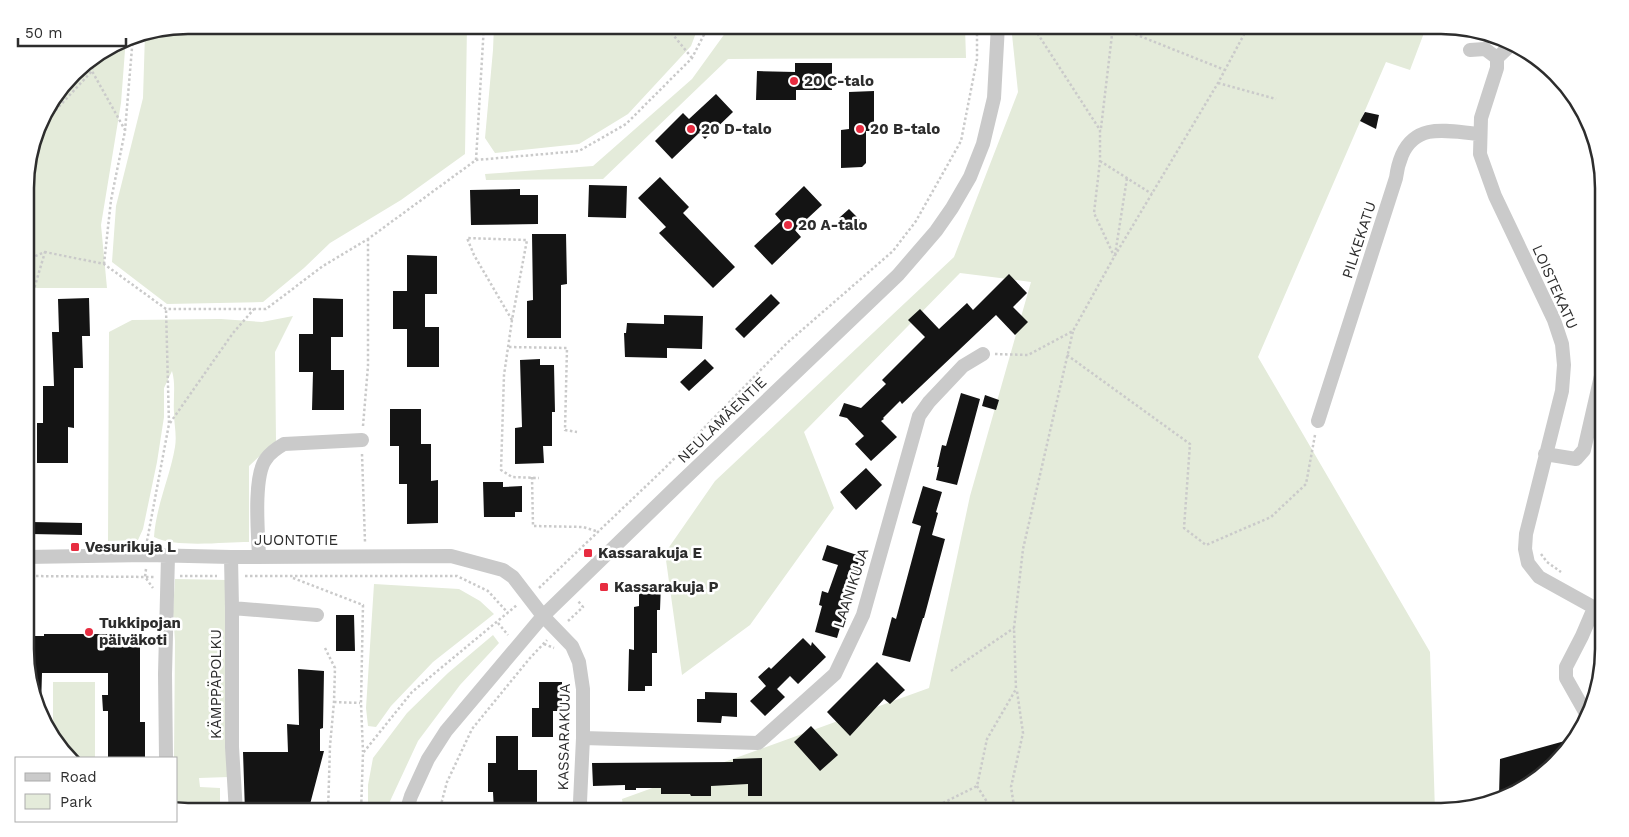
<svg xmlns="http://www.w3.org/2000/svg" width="1629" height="837" font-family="'Work Sans',sans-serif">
  <rect width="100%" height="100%" fill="#fff"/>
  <!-- green -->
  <path fill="#e4ebda" d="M188,25H467L465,154L401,200L330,243L304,268L263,302L167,304L112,262L116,206L143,98L145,33Z
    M494,25H699L691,46L628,114L579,144L495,153L485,138L493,50Z
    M731,25H787V28L965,27L966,58L728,59L603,179L486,180L485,174L593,166L692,79Z
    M1011,25H1427L1410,70L1386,62L1258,357L1430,652L1435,812H624L622,799L929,688L970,496L1031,282L960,273L804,432L834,508L750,625L682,675L665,553L715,481L954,257L1018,92Z
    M126,37L121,103L101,225L107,288H26L25,177L42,115L80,66Z
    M293,316L275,352L276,441L249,466V542C224,542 175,548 154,537C156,506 170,477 175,447C177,435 174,424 174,413C173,398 176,385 172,371L164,388V417L157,462L143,529L138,540L108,541L109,332L132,320L221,319L262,322Z
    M175,579L228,580L229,777L199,778L200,787L220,788V803L228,804V812H188L176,809V758H174L175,641L173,612Z
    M374,584L459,589L480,601L494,614L433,662L391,706L376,727L368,726L366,708Z
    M493,635L499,643L460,685L418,741L385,812H368V785L373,758L407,713L448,673Z
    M53,682H95V758H71L58,748L53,735Z"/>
  <!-- building -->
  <path fill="#141414" d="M795,63H832V90H796V100H756L757,71L795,72Z
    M874,91V131H866V163L862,167L841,168V130L849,129V92Z
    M716,94L733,112L705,139L699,133L672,159L655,141L683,113L689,119Z
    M1365,112L1379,115L1376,129L1360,121Z
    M660,177L689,207L683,213L735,267L713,288L659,233L666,227L638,198Z
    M589,185L627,186L626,218L588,217Z
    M804,186L822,205L795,230L801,237L772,265L754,246L781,221L775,214Z
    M520,189V195H538V224L471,225L470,190Z
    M849,209L860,220L850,230L839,218Z
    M532,234H566L567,284L561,285V338H527V301L533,300Z
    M407,255L437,256V294H425V327H439V367H407V329H393V291H407Z
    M1009,274L1027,293L1013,307L1028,322L1015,335L996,315L902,404L900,401L883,418L884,419L881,421L897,437L871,461L855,444L864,436L847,418L839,416L844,403L861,408L886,384L882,380L925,337L908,320L920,309L939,329L967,303L973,310Z
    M771,294L780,303L744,338L735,329Z
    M89,298L90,336H82L83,368H74V428L68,427V463H37V423H43V386H54L52,332H59L58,299Z
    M313,298L343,299V337H331V370H344V410H312L313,372H299V334H313Z
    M664,315L703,316L702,349L667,348V358L625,357L624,333H626L627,323L664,324Z
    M540,359V365H554L555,412H552V446H543L544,463L515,464V428L522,427L520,360Z
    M705,359L714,368L689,391L680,382Z
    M961,393L980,399L957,485L936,480L939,467H937L942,445L946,446Z
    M985,395L999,400L996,410L982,406Z
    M390,409H421V444H431V481L438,480V523L407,524V484H399V446H390Z
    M866,468L882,485L856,510L840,492Z
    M483,482H503V487L522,486V512H515V517H484Z
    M923,486L942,492L936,512L938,513L932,535L945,539L924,618H923L910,662L882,655L892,617L896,619L921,526L912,523Z
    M31,522L82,523V535L31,534Z
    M827,545L863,557L851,594H850L837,638L815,632L822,606L819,605L822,591L828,593L838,565L822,560Z
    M639,583H661L660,610H657V653H652V686H645V691H628L629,649L634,650V607L639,606Z
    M336,615H354L355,651H336Z
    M44,634H118V640H140V722H145V758H108V711H103L102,695H108V673H42L41,707L26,671V636H44Z
    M803,638L811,646L812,642L826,657L798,684L790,676L777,689L785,697L765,716L750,701L766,686L758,677L769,667L771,669Z
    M877,662L905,690L890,704L884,699L850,736L827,712Z
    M298,669L324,671L323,728L320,729V751H324L308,812H245L243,752H288L287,724L299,725Z
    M539,682H562V711H553V737H532V708H539Z
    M705,692L737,693V717L722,716L721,723L697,722V699H705Z
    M811,726L838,755L820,771L794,742Z
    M496,736H518V770H537V812H494L493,792H488V763H496Z
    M1572,739L1531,785L1499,796L1500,759Z
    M762,758V796H748V784L711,786V796H691L690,794H661V788H636V790H625V785L593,786L592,763L733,762V759Z"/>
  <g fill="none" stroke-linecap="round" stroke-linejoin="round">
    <!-- path -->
    <path stroke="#cacaca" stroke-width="2.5" stroke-dasharray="2.5 2.5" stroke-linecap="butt" d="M665,25L692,58
      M1032,25L1100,130V161L1094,213L1114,256
      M1112,25L1225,70
      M94,57L92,71L125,130
      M1218,83L1276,99
      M40,123L54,112L92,71
      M1101,128L1113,26
      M476,160L484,25
      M1100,161L1152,194
      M1115,255L1127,178
      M26,260L45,252L104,264L166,309H266L323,266L368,239L476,160L579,151L626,124L692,58L709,25
      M104,264L111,200L125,131L133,36
      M26,316L45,252
      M512,320L474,255L467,238L527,240L512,320L504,375L501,470L512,477L539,478
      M509,347L567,348L565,430L577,432
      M995,354L1028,355L1073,331L1114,257L1218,83L1249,25
      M1067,355L1190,444L1184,528L1206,545L1271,517L1306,484L1315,435
      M170,423L233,333L254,309
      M363,426L368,366V239
      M362,454L365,542
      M532,477L533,526L583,527L599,532
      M147,541L169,424L166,309
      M1541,554L1547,562L1561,572
      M146,569L145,577L153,588
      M26,576L154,577
      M180,576H217
      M245,576H457L488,591L508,613
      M293,578L363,605L361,703L363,752
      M539,588L665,468L787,343L893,251L916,221L961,141L977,59V25
      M568,621L583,607L578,601
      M498,623L508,635
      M544,644L554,648
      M325,648L335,668L334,702L330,746L328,812
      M951,671L1014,628
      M334,702L360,703
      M977,786L989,805
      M361,812L363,753L412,692L517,605
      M439,812L447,782L472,729L530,658L547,640
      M925,812L977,786L987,739L1016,689L1014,628L1023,549L1073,331
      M981,812L989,805L995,812
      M1015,812L1011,787L1023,733L1017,691"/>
    <!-- minor -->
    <path stroke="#cacaca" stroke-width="14" d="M1470,50L1485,49L1497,58V68L1481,118L1480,154L1495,196L1554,320L1562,344L1564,365L1562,391L1526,534L1525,549L1528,563L1539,577L1604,613
      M1497,58L1514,42
      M1318,421L1396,178C1397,170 1399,162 1402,155C1417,121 1450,132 1480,134
      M1545,454L1576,459L1584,450L1603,367
      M259,556C258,533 253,476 266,459C270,453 277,448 284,444L362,440
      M26,557L147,555L231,557L451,556L503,570L513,577L543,616L572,646L579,662L583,689V738L580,802L582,812
      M231,557L232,608V747L236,812
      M232,608L317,615
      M1588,717L1566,678V667L1582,636L1594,608
      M583,738L758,743L835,674L863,615L919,416L929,402L963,366L983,354
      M166,758L165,674L168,556
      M406,812L411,796L428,759L446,731L543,616L679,484L898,275L936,231L952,208L970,177L983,144L994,98L998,25"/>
  </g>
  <!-- markers -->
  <g fill="#e72c40" stroke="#fff" stroke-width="2">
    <circle cx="794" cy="81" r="5"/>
    <circle cx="691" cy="129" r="5"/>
    <circle cx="860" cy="129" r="5"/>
    <circle cx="788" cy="225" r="5"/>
    <rect x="70" y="542" width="10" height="10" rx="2.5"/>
    <rect x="583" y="548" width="10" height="10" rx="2.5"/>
    <rect x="599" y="582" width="10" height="10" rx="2.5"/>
    <circle cx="89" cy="632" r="5"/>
  </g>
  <g text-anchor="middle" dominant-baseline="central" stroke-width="5" stroke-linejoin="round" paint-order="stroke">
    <!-- poi labels -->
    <g font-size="15" font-weight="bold" fill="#2d2d2d" stroke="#fff" text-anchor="start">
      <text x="804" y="81">20 C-talo</text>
      <text x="701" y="129">20 D-talo</text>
      <text x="870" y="129">20 B-talo</text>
      <text x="798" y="225">20 A-talo</text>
      <text x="85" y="547">Vesurikuja L</text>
      <text x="598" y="553">Kassarakuja E</text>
      <text x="614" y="587">Kassarakuja P</text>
      <text x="99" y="623">Tukkipojan<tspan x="99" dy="17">päiväkoti</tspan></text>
    </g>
    <!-- street labels -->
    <g font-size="15" fill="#2d2d2d" stroke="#fff">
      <text transform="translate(1359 240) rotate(-72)">PILKEKATU</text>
      <text transform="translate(1555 287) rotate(66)">LOISTEKATU</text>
      <text transform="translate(722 420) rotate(-44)">NEULAMÄENTIE</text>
      <text x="296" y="540">JUONTOTIE</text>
      <text transform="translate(851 588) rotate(-72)">LAANIKUJA</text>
      <text transform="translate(216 684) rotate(-90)">KÄMPPÄPOLKU</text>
      <text transform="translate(564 737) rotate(-89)">KASSARAKUJA</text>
    </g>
  </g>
  <!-- crop -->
  <path d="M0 0H1629V837H0ZM188 34H1441A154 154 0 0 1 1595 188V649A154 154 0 0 1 1441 803H188A154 154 0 0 1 34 649V188A154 154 0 0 1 188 34Z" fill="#fff" fill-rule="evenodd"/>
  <path fill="none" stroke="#2d2d2d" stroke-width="2.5" d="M188 34H1441A154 154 0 0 1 1595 188V649A154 154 0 0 1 1441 803H188A154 154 0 0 1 34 649V188A154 154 0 0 1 188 34Z"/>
  <!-- legend -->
  <rect x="15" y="757" width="162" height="65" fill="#ffffff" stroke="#ababab"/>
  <rect x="25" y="773" width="25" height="8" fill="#cacaca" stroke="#ababab"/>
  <text x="60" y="782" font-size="15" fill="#2d2d2d">Road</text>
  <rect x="25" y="794" width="25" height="15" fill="#e4ebda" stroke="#ababab"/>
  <text x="60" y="807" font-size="15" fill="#2d2d2d">Park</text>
  <!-- scale -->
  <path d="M18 38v8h108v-8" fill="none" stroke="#2d2d2d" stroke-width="2.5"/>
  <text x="25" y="38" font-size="15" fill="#2d2d2d" stroke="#ffffff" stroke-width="4" paint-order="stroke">50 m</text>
</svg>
